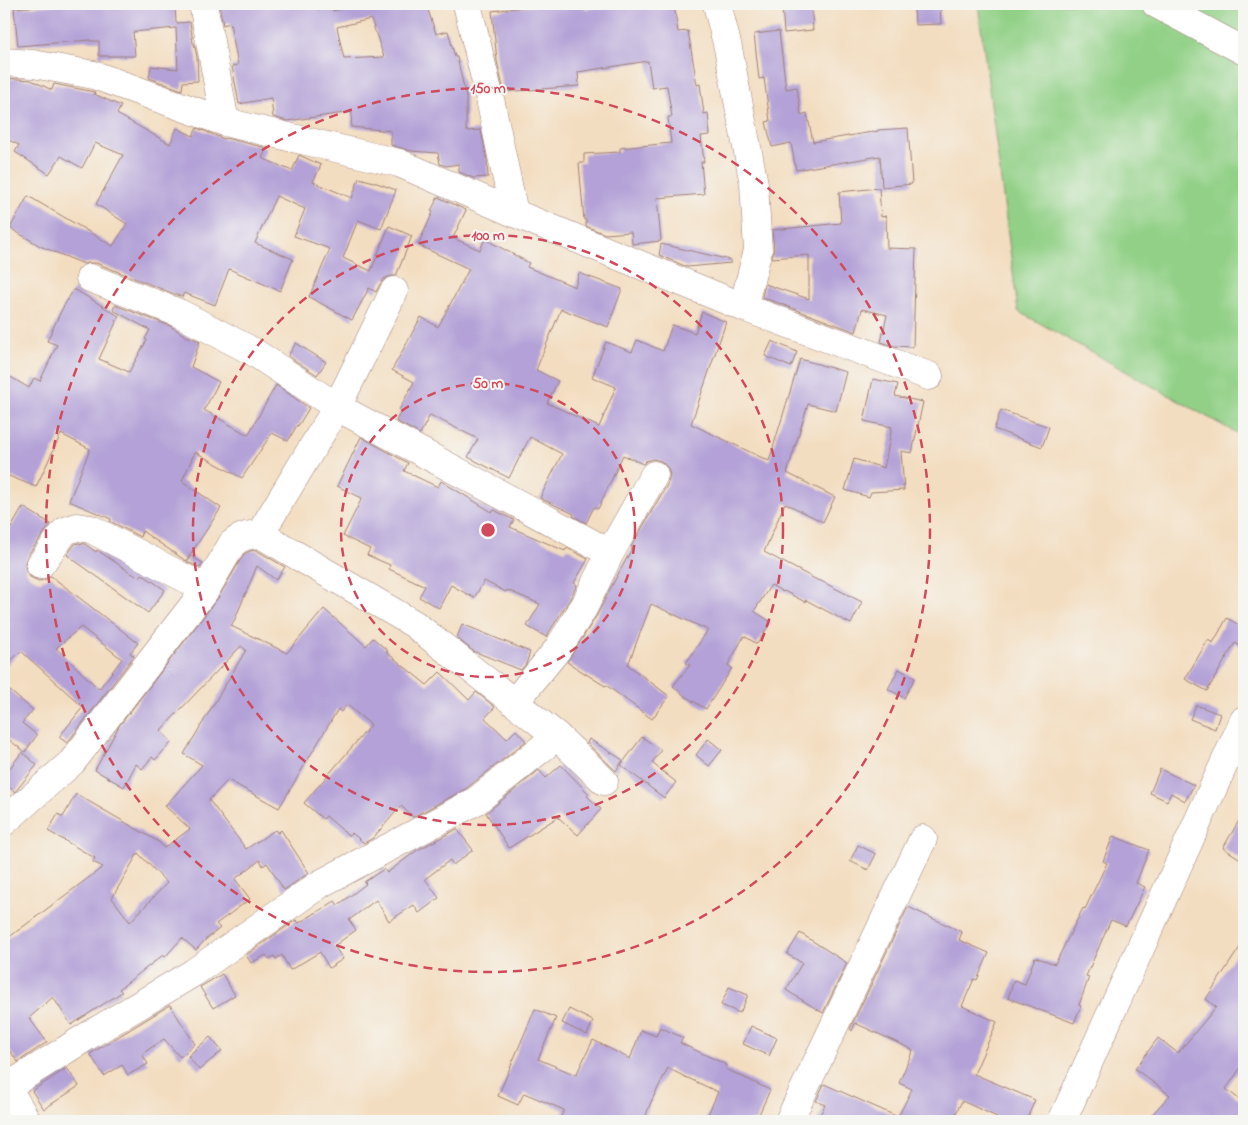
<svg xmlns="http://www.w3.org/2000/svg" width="1248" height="1125" font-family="'Indie Flower',sans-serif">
  <rect width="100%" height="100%" fill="#f6f6f2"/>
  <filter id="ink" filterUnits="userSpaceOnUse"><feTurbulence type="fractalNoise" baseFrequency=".02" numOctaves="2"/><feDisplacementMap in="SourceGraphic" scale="10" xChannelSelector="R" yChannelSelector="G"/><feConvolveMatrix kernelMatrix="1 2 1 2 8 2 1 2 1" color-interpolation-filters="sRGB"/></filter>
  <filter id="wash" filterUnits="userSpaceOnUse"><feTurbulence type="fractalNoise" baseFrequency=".0096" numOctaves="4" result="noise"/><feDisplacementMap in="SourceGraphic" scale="20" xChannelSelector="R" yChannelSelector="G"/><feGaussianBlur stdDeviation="1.12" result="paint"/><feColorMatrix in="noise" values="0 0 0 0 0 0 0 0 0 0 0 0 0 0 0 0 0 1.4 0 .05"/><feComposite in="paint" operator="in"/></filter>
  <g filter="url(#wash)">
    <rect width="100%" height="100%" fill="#f3ddc0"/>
    <!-- green -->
    <path fill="#91d086" stroke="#6e7858" d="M978,4H1244V436L1229,429L1018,311Z"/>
    <g id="blocks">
      <!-- building -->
      <path fill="#b3a1d7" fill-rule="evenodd" d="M71,4H164V6L175,5L176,23L190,22L193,43H194L197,57L198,81L183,82L182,90L149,78L151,66L178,69L176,28L133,32L135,56H99V41H90V40L18,46L14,8Z
        M219,4H316L318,10L332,6L333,11L362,4H426L436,34L448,31L455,57H457L466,97V131L481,130L487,160L488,177L473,178L459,172V164L446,166L440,164L438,153L411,151L391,145V131L351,127L352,112L287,121L273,117L271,98L239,104L232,66L238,65L230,23L223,25ZM371,19L384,57L344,59L337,27Z
        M547,4H584L585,9L621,4H674L678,32L688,31L697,85L700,84L704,114L708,113L710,135L701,136L704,162H701L704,194L657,198L661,241L632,244L631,232L605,234L586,226V220H584L579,163H584V154L620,152V148L671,143L668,117H672L667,86L652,88L648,61L578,72L579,86L504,92L497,61L492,11Z
        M811,4L813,30L784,33L782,5Z
        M914,4H940L941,24L915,25Z
        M779,31L786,89L797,87L801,115L807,113L813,142L878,131V130L908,128L912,184L882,187L880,156L796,170L791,143L772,147L766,122L770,121L764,78L759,79L754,34Z
        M4,78L31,80L52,90L54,84L95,92L94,94L121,106L117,114L170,144L177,128L193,136L197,128L224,139L225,138L267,148L262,158L292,171L299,155L321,165L313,182L352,198L359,178L374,182L396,190L381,229L358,220L343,258L371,271L389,226L412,236L396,276H392L385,278L380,284L376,292L369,288L352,320L309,297L330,249L294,236L305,209L276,196L255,243L293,259L280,291L229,269L215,305L184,293L182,297L96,263H88L84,264L40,246L10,228L28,196L113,246L127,224L96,204L123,155L95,143L82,168L61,156L49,174L15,152L19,145L4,138Z
        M879,188L881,217L886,216L887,248L916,249L913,347L894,346L881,342L887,315L862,309L856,332L762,297L765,284L809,299V255L772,258L774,249L772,230L841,223L839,192Z
        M438,197L466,210L453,238L480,250L485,239L529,263L527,267L575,287L579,273L622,289L608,327L561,309L536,370L558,381L547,403L599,427L616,387L592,377L606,342L632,352L637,340L663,351L672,325L695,333L702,312L726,322L691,424L769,461L800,359L846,372L836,411L808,404L787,473L835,497L823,522L785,503L764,552L819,581V580L862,602L851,624L806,600L805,602L784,591L783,592L771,585L754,611L771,622L757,644L744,636L728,665L732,668L706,709L686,697L673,686L690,665L686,663L708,630L651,604L628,665L669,696L652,719L606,685L605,686L567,662L597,615L611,587L633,547H631L668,483L670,475L668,468L661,461L653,459L646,461L643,464L623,455L598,509L594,507L586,523L573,516L574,514L540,498L562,454L530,437L509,478L468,457L478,439L430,415L420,434L396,421L401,411L399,410L414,382L392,370L421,317L438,327L469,269L418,245L433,212L431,211Z
        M661,244L731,260V263L687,267L659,255Z
        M74,289L119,316L99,359L129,372L147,340L145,339L150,330L113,310L115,305L170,326L186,336L200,341L191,367L219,382L204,410L248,435L276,385L309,408L298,426L297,425L288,441L272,433L242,478L195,452L182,481L221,508L186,561L142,531L140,537L110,521L111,519L69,501L90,449L61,434L36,487L4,474V373L29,388L34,378L40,381L57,345L47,341L62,309Z
        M772,341L797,352L791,367L765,356Z
        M296,343L326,362L317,375L288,356Z
        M873,379L898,384L895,396L923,402L912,453L901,451L904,490L871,492L869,497L845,490L854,459L884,468L892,427L864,421Z
        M1001,410L1049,427L1042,447L994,429Z
        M361,437L408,463L404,471L438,487L441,481L492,512L494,510L514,520L510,527L565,551L567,548L588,559L574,583L577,585L570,599L546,637L527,626L540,604L507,590L506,592L484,581L474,598L451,585L439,608L419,597L425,586L389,569L390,565L367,555L370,549L343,536L362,498L337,486Z
        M23,507L51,524L27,556L25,563L26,571L30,577L39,581L46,579L51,576L138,643L130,653L134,656L67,743L59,737L83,707L21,651L4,667V540ZM81,627L122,659L99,689L56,648Z
        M78,543L85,544L96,552L97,550L139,578L142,574L165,590L148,613L67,555L75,544Z
        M256,550L285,567L276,580L257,566L235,619L231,626L287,653L324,609L366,646L373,638L388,651L386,652L427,685L440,672L469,700L476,692L495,707L485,718L507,739L516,730L526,741L467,788L413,817L401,806L373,838L364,843L352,833L349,836L326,816L323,819L304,803L371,725L347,705L341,712L338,709L279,808L228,780L209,800L246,849L275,830L278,833L281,830L309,873L284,890L267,863L263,866L260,860L235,879L250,899L216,924L220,928L205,940L196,950L182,938L165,957L163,955L119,989L122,992L71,1025L53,997L29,1018L47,1042L18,1062L4,1043V941L103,867L93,862L95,858L48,831L58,814L63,817L76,794L159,842L164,848L190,829L165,806L202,765L184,754L246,650L241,646L160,731L172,742L155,760L152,757L142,769L136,764L124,787L95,770L119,726L218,598L244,554L250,551ZM138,853L167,883L130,922L112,898Z
        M191,556L203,563L200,568L187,562Z
        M1227,618L1244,628V648L1235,643L1207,691L1185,679L1208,640L1213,643Z
        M462,624L530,652L526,664L521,670L473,651L457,638Z
        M899,669L915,678L904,698L888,689Z
        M4,686L33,710L22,723L37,735L25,752L4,736Z
        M1196,705L1220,714L1215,729L1190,719Z
        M642,737L661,750L652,763L676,782L664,798L621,765Z
        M589,739L623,760L616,771L587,743Z
        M708,739L722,750L709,766L696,755Z
        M22,752L37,765L15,792L4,783V776Z
        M561,765L589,794L587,796L601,809L578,835L558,817L509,848L486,813L539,770L546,778Z
        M1160,769L1194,785L1185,801L1171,793L1167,801L1150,793Z
        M1244,812V861L1223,848Z
        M457,829L473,850L453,865L450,860L425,879L439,898L419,913L414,905L389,921L376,900L349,920L356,930L334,946L343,959L329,968L320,952L290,970L282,955L276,959L274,956L269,959L266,955L251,963L246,955L296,920L299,923L335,901L338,905L366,884L364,882L384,869L387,873L416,851Z
        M1113,836L1149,850L1136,883L1145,887L1126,926L1111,920L1086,976L1089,977L1079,1005L1081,1006L1074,1023L1008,998L1014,980L1025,984L1035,957L1055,964L1083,908L1085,909L1107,863L1103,861Z
        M858,845L876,854L868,870L850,861Z
        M908,907L962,932L959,940L989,953L977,980L974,979L962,1006L997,1022L974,1074L1035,1100L1026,1121H994L997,1117L962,1101L952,1121H817L825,1105L816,1101L824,1084L898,1117L912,1089L899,1083L913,1050L855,1023L852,1031L850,1029Z
        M800,933L847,963L823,1013L786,990L802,963L787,954Z
        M1244,941V1063L1226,1089L1244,1103V1121H1146L1170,1095L1135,1069L1158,1038L1178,1053L1216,1007L1206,999Z
        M222,974L235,995L213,1008L200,987Z
        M729,987L748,995L740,1013L721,1005Z
        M170,1005L195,1044L180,1057L164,1039L142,1054L148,1064L128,1075L122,1065L104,1076L90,1054Z
        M535,1009L556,1018L538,1059L576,1075L593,1040L630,1059L641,1030L656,1036L660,1027L683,1038L680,1043L727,1065L726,1069L770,1090L756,1121H705L718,1092L688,1078H687L668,1068L650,1104L644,1121H559L564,1110L524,1093L518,1105L498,1096Z
        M569,1009L593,1021L587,1035L562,1023Z
        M751,1026L777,1038L769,1056L743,1044Z
        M210,1037L222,1051L199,1070L188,1056Z
        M67,1068L79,1086L44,1109L32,1091Z"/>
    </g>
  </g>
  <g filter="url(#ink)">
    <use href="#blocks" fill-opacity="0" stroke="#9e7e76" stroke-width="1"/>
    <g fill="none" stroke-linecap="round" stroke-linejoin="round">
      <defs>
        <path id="minor" d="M203,4L225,122
          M467,4L490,99L514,213
          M717,4L728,48L754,184L758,250L743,307
          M1156,4L1244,51
          M4,62L33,64L94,75L225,122L399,163L514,213L743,307L929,376
          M90,278L179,313L252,351L337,407L260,534
          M394,291L337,407L610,553
          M40,565L65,531L77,527L91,529L206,589
          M514,703L557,650L584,607L610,553L654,475
          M4,822L72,762L206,589L232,544C241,536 248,535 260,534L414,624L557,736L604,781
          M4,1082L27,1121
          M7,1087L86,1037L193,973L320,884L476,801L557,736
          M789,1121L923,839
          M1062,1121L1244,720"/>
      </defs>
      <!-- minor casing -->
      <use href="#minor" stroke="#9e7e76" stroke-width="29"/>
      <!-- minor -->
      <use href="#minor" stroke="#fff" stroke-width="28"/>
    </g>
  </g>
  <!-- distance rings -->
  <g fill="none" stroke="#d1495b" stroke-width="2.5" stroke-dasharray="9 6">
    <circle cx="488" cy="530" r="147"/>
    <circle cx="488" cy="530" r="295"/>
    <circle cx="488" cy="530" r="442"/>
  </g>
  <circle cx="488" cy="530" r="8" fill="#d1495b" stroke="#f6f6f2" stroke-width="2.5"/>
  <g font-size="15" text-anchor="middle" font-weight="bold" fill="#d1495b" stroke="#f6f6f2" stroke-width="4" stroke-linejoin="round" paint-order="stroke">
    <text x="488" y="93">150 m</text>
    <text x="488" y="240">100 m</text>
    <text x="488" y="388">50 m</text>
  </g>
  <!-- margin -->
  <rect width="1248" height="1125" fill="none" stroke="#f6f6f2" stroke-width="20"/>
</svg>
